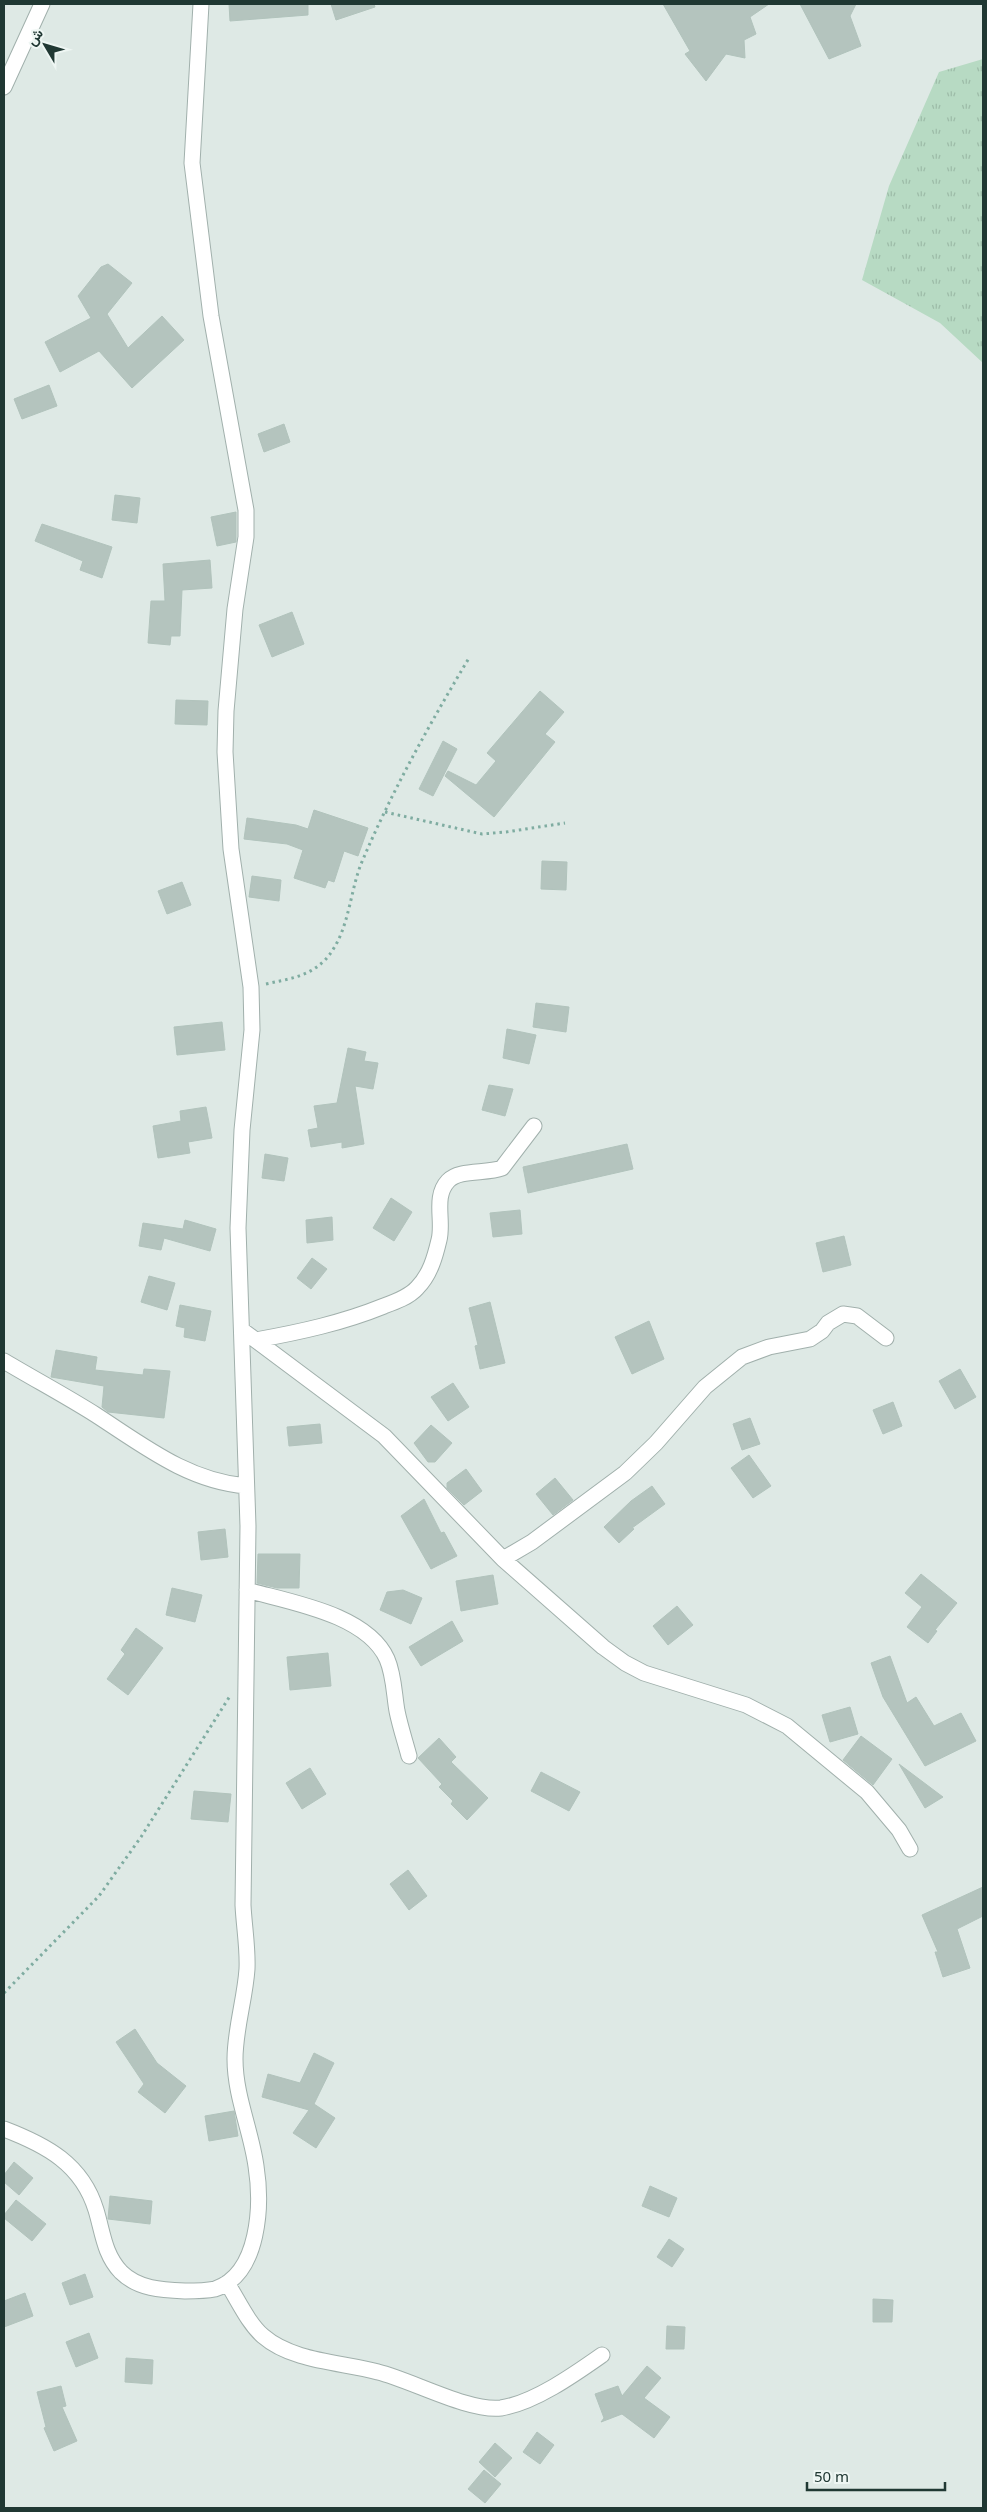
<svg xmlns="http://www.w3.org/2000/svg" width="987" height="2512" font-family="'Noto Sans',Vazirmatn,sans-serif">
  <defs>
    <pattern id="grass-tufts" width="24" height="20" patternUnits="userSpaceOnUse" patternTransform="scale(1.25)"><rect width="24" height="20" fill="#b7dac3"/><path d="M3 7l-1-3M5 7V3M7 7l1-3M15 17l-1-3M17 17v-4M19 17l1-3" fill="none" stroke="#9dbca8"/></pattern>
  </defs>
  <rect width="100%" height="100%" fill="#dee9e5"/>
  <!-- grass -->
  <path fill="url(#grass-tufts)" d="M983,59V363L940,323L862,280L889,186L939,72Z"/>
  <!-- building -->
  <path fill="#b4c4be" stroke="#b1c3bc" d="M229,4H308V15L230,21Z
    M331,4H374L375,7L336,20Z
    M663,4H769L750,17L756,34L744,40L745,58L726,54L706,81L685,54L690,51Z
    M800,4H856L850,16L861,46L829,59Z
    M108,264L132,283L107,314L128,348L162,316L184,340L132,388L99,351L60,372L45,342L91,318L78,296L101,267Z
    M49,385L57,406L22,419L14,399Z
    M284,424L290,442L264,452L258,434Z
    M115,495L140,498L137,523L112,520Z
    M236,512V542L217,546L211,517Z
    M42,524L112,547L102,578L80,570L83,561L35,541Z
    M210,560L212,588L182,590L180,636H171L170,645L148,643L151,601H165L163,564Z
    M292,612L304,644L272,657L259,625Z
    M540,691L564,712L545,734L555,742L494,817L445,776L448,771L476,785L496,761L487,753Z
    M176,700L208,701L207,725L175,724Z
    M443,741L457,749L433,796L419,789Z
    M314,810L368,828L358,856L344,851L334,882L328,880L325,888L294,878L303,850L287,844L244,839L247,818L296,825L308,829Z
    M542,861L567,862L566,890L541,889Z
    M252,876L281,880L279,901L249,897Z
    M182,882L191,905L167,914L158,891Z
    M536,1003L569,1007L566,1032L533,1027Z
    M222,1022L225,1050L177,1055L174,1027Z
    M507,1029L536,1035L529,1064L503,1058Z
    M348,1048L366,1052L364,1061L378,1063L373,1089L355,1086L364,1144L342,1148V1142L311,1147L308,1130L318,1128L314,1106L337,1103Z
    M489,1085L513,1089L505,1116L482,1110Z
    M206,1107L212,1138L188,1142L190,1153L158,1158L153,1126L181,1121L180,1111Z
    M627,1144L633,1169L528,1193L523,1167Z
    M265,1154L288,1158L284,1181L262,1178Z
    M391,1198L412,1212L394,1241L373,1228Z
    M520,1210L522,1234L493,1237L490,1213Z
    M332,1217L333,1240L307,1243L306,1220Z
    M185,1220L216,1229L210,1251L164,1238L161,1250L139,1246L143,1223L183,1229Z
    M844,1236L851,1265L823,1272L816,1243Z
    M312,1258L327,1269L311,1289L297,1278Z
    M149,1276L175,1283L167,1310L141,1302Z
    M490,1302L505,1363L480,1369L475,1346L478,1345L469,1308Z
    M180,1305L211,1311L205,1341L184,1337L185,1328L176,1326Z
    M649,1321L664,1359L632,1374L615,1337Z
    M56,1350L97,1357L95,1370L143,1375L144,1369L170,1371L164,1418L108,1412L102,1407L104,1386L51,1377Z
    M960,1369L976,1397L955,1409L939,1381Z
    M453,1383L469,1407L448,1421L431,1397Z
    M893,1402L902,1426L883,1434L873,1410Z
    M750,1418L760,1444L742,1450L733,1424Z
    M320,1424L322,1443L289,1446L287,1427Z
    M431,1425L452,1443L435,1462H428L414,1443Z
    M749,1455L771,1486L753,1498L731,1468Z
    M466,1469L482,1491L464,1505L447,1488V1483Z
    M555,1478L573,1500L553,1515L536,1494Z
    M652,1486L665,1504L632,1528L634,1529L619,1543L604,1527L631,1501Z
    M424,1499L441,1533L444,1532L457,1556L431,1569L401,1516Z
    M225,1529L228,1557L201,1560L198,1532Z
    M258,1554H300L299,1588H277L257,1583Z
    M921,1574L957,1603L935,1630L937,1631L928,1643L907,1627L922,1607L905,1593Z
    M493,1575L498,1604L461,1611L456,1581Z
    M172,1588L202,1595L195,1622L166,1615Z
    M403,1590L422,1598L411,1624L380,1610L387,1592Z
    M677,1606L693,1625L668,1645L653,1626Z
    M452,1621L463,1641L421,1666L409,1647Z
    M136,1628L163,1648L128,1695L107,1679L125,1654L121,1650Z
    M328,1653L331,1686L290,1690L287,1657Z
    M890,1656L907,1703L916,1697L934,1726L961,1713L976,1741L925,1766L883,1697L871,1663Z
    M850,1707L858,1734L830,1742L822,1715Z
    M861,1736L892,1759L873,1785L843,1760Z
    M439,1738L456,1757L451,1762L488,1798L467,1820L451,1804L453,1801L439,1787L442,1784L418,1758Z
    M899,1764L943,1797L925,1808Z
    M310,1768L326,1794L302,1809L286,1783Z
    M541,1772L580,1792L569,1811L531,1791Z
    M194,1791L231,1794L228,1822L191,1819Z
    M408,1870L427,1896L409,1910L390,1884Z
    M983,1887V1916L957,1929L970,1968L943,1977L935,1952H938L922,1915Z
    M135,2029L157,2063L186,2086L165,2113L138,2092L144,2084L116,2042Z
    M314,2053L334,2063L314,2104L335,2118L316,2148L293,2133L309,2110L262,2097L268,2074L300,2083Z
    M234,2111L238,2136L209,2141L205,2116Z
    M14,2162L33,2178L19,2195L4,2182V2175Z
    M650,2186L677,2198L669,2217L642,2206Z
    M110,2196L152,2201L150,2224L108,2219Z
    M16,2200L46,2224L32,2241L4,2218V2215Z
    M669,2239L684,2249L672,2267L657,2257Z
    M85,2274L93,2297L70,2305L62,2283Z
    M25,2293L33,2316L4,2327V2301Z
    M873,2299L893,2300L892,2322H873Z
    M667,2326L685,2327L684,2349H666Z
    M89,2333L98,2358L76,2367L66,2342Z
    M126,2358L153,2360L152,2384L125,2382Z
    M647,2366L661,2378L644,2398L670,2417L654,2438L622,2414L601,2422L604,2418L595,2394L618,2386L622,2396Z
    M61,2386L66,2406L62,2407L77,2441L54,2451L44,2428L46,2427L37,2392Z
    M537,2432L554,2445L540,2464L523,2452Z
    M495,2443L512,2458L495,2477L479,2462Z
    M484,2470L501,2484L485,2503L468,2489Z"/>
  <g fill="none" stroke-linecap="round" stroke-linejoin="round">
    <defs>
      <path id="minor" d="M4,87L42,4
        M242,1330L384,1436L503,1559L603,1647L625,1663L644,1673L746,1705L787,1726L867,1792L899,1830L910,1849
        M256,1340C300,1332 342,1323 384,1306C395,1302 409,1297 417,1288C430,1275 435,1257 439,1240C444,1221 433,1197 448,1181C459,1169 486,1174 502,1168L534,1126
        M4,1361C34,1379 66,1396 96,1415C144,1446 188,1481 246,1486
        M503,1559L532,1542L625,1473L656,1443L705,1387L742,1357L769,1347L810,1339L822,1331L828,1323L843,1314L857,1316L886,1338
        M247,1590C289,1602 367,1614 387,1659C394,1675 394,1694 397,1711C400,1726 405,1741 409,1756
        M4,2129C46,2145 82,2164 96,2210C103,2233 104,2254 121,2272C138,2289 162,2290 185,2291C194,2291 205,2291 215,2289C260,2274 262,2204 256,2166C251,2130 235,2096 235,2059C235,2029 245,1999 247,1969C248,1948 244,1926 243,1905L248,1526L238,1228L242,1130L252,1030L251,987L231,849L225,752L226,711L235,609L246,537V510L211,316L192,163L201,4
        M227,2283C238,2300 248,2323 263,2336C293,2362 342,2362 378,2372C411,2380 469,2412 501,2408C534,2403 575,2374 602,2355"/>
    </defs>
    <!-- minor casing -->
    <use href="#minor" stroke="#a1b0ac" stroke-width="17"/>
    <!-- path -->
    <path stroke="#7faca1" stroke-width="3" stroke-dasharray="2.5 4" stroke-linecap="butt" d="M385,812L482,834L506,832L565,823
      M266,984C288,979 308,977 325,960C349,934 349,895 361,864C391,793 429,725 469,658
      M4,1993L99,1896L141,1837L230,1696"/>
    <!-- minor -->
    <use href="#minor" stroke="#fff" stroke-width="15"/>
  </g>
  <!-- border -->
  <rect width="987" height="2512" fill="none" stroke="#203833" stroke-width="10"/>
  <!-- north arrow -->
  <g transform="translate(45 45) rotate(308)" stroke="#eef6f3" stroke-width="4" paint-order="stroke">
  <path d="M0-4L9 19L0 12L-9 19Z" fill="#203833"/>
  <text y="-8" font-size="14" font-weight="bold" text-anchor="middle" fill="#203833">ش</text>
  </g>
  <!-- scale -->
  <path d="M807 2482v8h138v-8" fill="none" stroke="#203833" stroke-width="2.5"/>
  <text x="814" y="2482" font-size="15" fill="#203833" stroke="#eef6f3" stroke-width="4" paint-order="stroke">50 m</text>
</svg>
